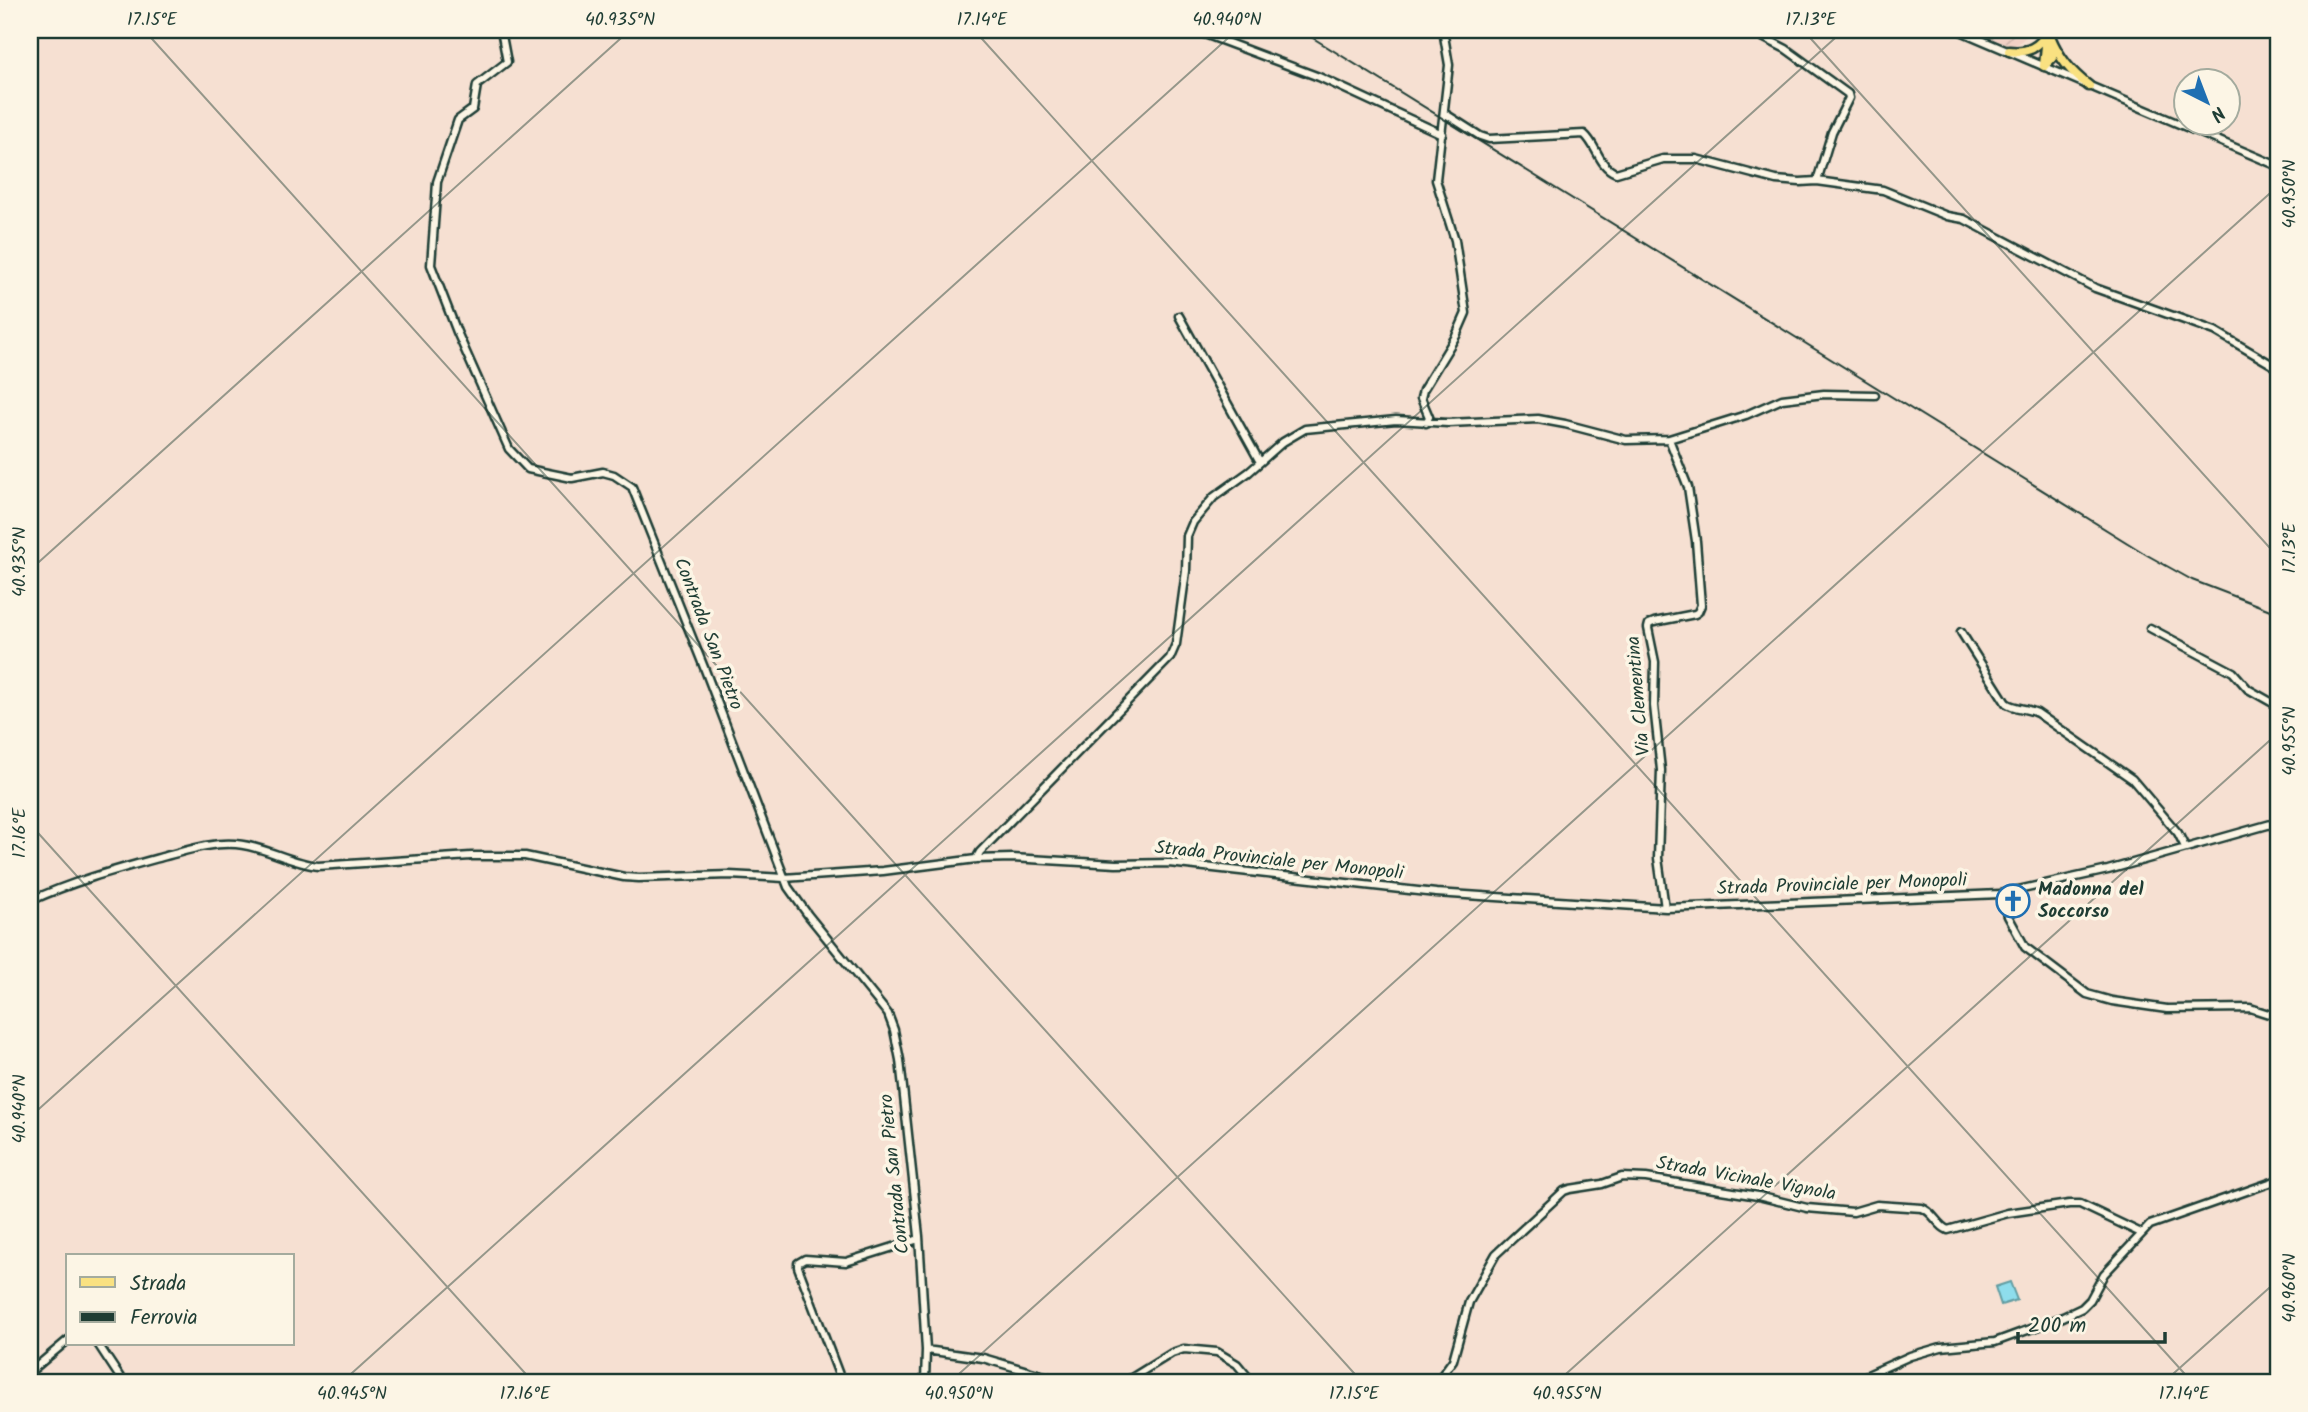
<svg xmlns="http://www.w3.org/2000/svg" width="2308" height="1412" font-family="Kalam,sans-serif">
  <defs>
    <pattern id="industrial-furrows" width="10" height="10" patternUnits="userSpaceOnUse" patternTransform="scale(1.75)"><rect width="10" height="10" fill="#f2d1c5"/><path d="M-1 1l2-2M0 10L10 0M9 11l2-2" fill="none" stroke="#cfb4aa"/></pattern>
  </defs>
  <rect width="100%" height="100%" fill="#f6e0d2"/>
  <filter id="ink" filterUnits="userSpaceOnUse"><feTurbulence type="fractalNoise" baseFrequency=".0143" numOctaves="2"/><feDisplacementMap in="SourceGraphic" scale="14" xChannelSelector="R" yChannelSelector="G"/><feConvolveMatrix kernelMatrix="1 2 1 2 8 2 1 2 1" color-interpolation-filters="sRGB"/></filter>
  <g filter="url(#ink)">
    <!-- industrial -->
    <path fill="url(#industrial-furrows)" d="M1971,30H2034L2014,47Z"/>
    <!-- water -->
    <path fill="#8eddec" stroke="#629da2" stroke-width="2" d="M2010,1282L2017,1300L2001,1305L1995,1287Z"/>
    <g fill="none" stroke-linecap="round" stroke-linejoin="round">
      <defs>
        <path id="minor" d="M501,30L507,62L477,85L473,109L458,120L437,182L436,197L431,265L457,332L509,449L528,469L572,478L603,472L614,475L632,487L705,670L788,887L808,915L888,1014L894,1030L900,1060L919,1236L926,1350L925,1382
          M1194,30L1319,77L1442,134
          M1749,30L1786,49L1848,94L1849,98L1832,132L1817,181
          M1958,30L2278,166
          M1444,113L1480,136L1489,139L1584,134C1597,145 1599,167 1616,173L1663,159H1696L1776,180L1800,182L1817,181L1883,190L1947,216L1964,219L2095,288L2215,331L2278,368
          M1179,316L1260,462
          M1426,423L1429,417L1421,398L1423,390L1456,336L1466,313L1455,240L1436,180L1449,65L1443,30
          M2150,628L2233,672L2248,689L2278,706
          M1961,632L2006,703C2014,709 2027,708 2037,713L2132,779L2178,833L2185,847
          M976,859L980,852L1170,658L1176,644L1186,571L1187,536L1193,522L1214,497L1249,472L1283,442L1305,429L1396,420L1448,423L1538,419L1565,424L1626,440L1669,439L1746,415L1782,399L1824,394L1875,395
          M2000,894L2008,916L2025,947L2087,994L2112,1001L2167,1009L2250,1008L2278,1017
          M30,901C74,881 115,870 162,857C186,851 210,842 236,844C264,846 290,863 318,866L471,856H525L624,877L639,878L729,875L784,878L883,871L976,859L1012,858L1116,864L1169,863L1436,893L1666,908L2000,894L2108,870L2278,822
          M1665,908L1658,858L1661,770L1654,706L1655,662L1648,628L1649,624L1654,622L1695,614L1698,612L1701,605L1696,541L1688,487L1669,439
          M98,1344L123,1382
          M926,1350L983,1358L1065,1382
          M30,1372L68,1340
          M841,1380L798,1267V1263L805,1259L846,1262L919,1239
          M1125,1382L1172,1353L1184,1349L1217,1352L1237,1364L1252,1382
          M1437,1382L1453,1360L1469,1302L1496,1254L1564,1191L1570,1189L1602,1184L1622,1177L1646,1178L1758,1196L1807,1208L1853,1212L1877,1205L1922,1208C1934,1212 1937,1226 1948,1230L2008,1213L2069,1204H2080L2141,1233
          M1852,1382L1910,1356L1941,1347L1995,1342L2063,1317L2082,1308L2090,1300L2104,1274L2150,1225L2278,1180
          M2271,1382L2278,1379"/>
        <path id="major" d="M2050,36C2059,58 2071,72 2089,86
          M2009,51C2028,53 2039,48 2048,31
          M2044,66L2052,58L2051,45
          M2044,66L2047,36"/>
      </defs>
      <!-- minor casing -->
      <use href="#minor" stroke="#1f3d34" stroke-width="11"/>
      <!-- major casing -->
      <use href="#major" stroke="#1f3d34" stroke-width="13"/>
      <!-- minor -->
      <use href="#minor" stroke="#fcf5e5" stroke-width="6"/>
      <!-- major -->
      <use href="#major" stroke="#f9e181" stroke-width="8"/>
      <!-- rail -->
      <path stroke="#1f3d34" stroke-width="2" d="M1300,30L2147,555L2192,580L2278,613"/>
    </g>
  </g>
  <!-- ticks -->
  <path fill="none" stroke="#1f3d34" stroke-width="2" stroke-opacity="0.45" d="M144,30L1362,1382M974,30L2192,1382M1803,30L2278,557M30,570L630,30M30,824L533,1382M30,1117L1237,30M342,1382L1844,30M950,1382L2278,186M1557,1382L2278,733M2164,1382L2278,1280"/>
  <!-- icons -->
  <defs>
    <symbol id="church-ring" viewBox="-11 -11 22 22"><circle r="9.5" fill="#fcf5e5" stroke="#1f6fb2" stroke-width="1.5"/><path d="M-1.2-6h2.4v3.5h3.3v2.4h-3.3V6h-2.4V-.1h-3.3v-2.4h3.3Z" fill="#1f6fb2"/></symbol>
  </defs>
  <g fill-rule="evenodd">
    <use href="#church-ring" x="1994" y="882" width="38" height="38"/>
  </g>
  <g text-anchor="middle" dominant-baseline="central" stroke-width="7" stroke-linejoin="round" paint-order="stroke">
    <!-- street labels -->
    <g font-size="19" fill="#1f3d34" stroke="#fcf5e5">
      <text transform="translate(708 634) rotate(69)">Contrada San Pietro</text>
      <text transform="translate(1639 696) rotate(-95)">Via Clementina</text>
      <text transform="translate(1279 861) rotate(6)">Strada Provinciale per Monopoli</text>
      <text transform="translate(1842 885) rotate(-2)">Strada Provinciale per Monopoli</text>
      <text transform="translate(895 1174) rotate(-96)">Contrada San Pietro</text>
      <text transform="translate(1746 1179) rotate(10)">Strada Vicinale Vignola</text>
    </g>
    <!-- poi labels -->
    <g font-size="19" font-weight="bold" fill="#1f3d34" stroke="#fcf5e5" text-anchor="start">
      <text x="2038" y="890">Madonna del<tspan x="2038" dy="22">Soccorso</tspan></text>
    </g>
  </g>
  <!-- margin -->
  <rect width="2308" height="1412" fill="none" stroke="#fcf5e5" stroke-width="77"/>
  <!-- legend -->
  <rect x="66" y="1254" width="228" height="91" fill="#fcf5e5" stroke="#a4ab9e" stroke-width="2"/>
  <rect x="80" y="1277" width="35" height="10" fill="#f9e181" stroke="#a4ab9e" stroke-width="2"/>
  <text x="130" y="1290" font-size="21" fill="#1f3d34">Strada</text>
  <rect x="80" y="1312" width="35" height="10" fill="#1f3d34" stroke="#a4ab9e" stroke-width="2"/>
  <text x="130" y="1324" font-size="21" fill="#1f3d34">Ferrovia</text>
  <!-- north arrow -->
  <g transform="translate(2207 102) rotate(138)"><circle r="33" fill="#fcf5e5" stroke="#a4ab9e" stroke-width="2"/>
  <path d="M0-5L12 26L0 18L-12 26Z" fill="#1f6fb2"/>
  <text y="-10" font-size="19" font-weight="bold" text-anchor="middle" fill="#1f3d34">N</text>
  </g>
  <!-- scale -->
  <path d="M2018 1332v10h147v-10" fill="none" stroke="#1f3d34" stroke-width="3.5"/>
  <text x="2028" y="1332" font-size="21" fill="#1f3d34" stroke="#fcf5e5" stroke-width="5" paint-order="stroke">200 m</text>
  <rect x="38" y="38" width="2232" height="1336" fill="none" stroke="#1f3d34" stroke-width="2.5"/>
  <g font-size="18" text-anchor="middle" fill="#1f3d34">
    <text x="152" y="25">17.15°E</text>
    <text x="620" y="25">40.935°N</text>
    <text x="982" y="25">17.14°E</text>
    <text x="1227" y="25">40.940°N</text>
    <text x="1811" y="25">17.13°E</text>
    <text transform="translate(2289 194) rotate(-90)" y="6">40.950°N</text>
    <text transform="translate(2289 548) rotate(-90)" y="6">17.13°E</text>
    <text transform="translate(19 562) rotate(-90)" y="6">40.935°N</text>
    <text transform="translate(2289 741) rotate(-90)" y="6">40.955°N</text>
    <text transform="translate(19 833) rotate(-90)" y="6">17.16°E</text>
    <text transform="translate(19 1109) rotate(-90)" y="6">40.940°N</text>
    <text transform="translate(2289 1288) rotate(-90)" y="6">40.960°N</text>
    <text x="352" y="1399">40.945°N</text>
    <text x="525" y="1399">17.16°E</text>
    <text x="959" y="1399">40.950°N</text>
    <text x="1354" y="1399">17.15°E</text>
    <text x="1567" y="1399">40.955°N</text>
    <text x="2184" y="1399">17.14°E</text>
  </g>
</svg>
